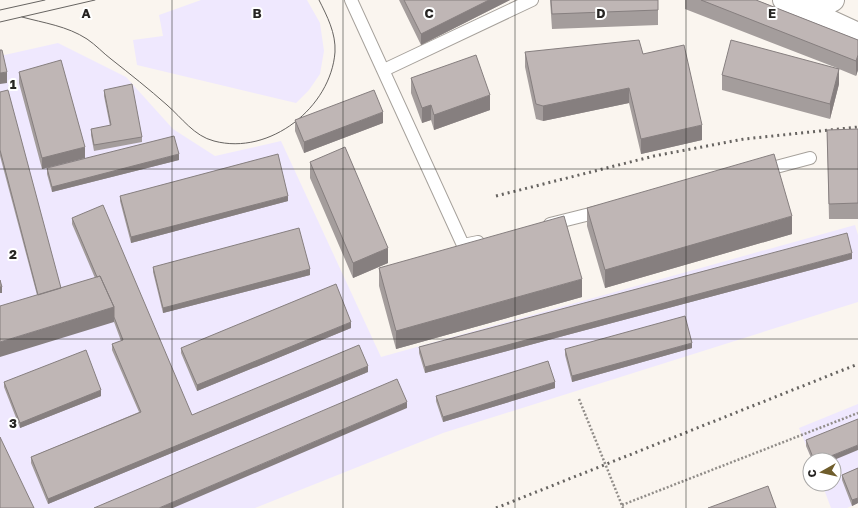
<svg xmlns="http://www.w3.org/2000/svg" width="858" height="508" font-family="'Golos Text',sans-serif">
  <rect width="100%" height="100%" fill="#faf5ef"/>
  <!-- industrial -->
  <path fill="#efe8fe" d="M201,0H307L320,23L324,51L320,74L309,90L296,103L137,65L133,40L163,36L159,15Z
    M58,43L126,77L173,129L215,156L281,141L381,357L855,225L858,235V302L443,433L255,508H0V56Z
    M858,404V503L847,508H831L822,484H834V460H812L799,428Z"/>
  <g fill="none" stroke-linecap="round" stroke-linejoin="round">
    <defs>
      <path id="lane" d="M351,0L463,245L478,242
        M384,70L532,0
        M761,171L810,158
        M550,224L602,211"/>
      <path id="street" d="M784,0L858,34
        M810,12L833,0"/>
    </defs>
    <!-- lane casing -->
    <use href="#lane" stroke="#a6a19b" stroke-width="14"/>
    <!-- street casing -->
    <use href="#street" stroke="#a6a19b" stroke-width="24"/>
    <!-- path -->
    <path stroke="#918d89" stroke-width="2.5" stroke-dasharray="2 2" stroke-linecap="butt" d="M579,399L623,508
      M622,505L858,413"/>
    <!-- lane -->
    <use href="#lane" stroke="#fff" stroke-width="12"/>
    <!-- street -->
    <use href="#street" stroke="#fff" stroke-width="22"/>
    <!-- tram -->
    <path stroke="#676461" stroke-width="1" d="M0,10L45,0
      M22,17C44,23 67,26 87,39C96,45 103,53 111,59C130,74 149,89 167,105C182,118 194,136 214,141C270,156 331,107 335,52C336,33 327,16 319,0
      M0,22L95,0"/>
    <!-- rail -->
    <path stroke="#676461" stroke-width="3" stroke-dasharray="2 4" stroke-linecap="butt" d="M496,196L654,156L744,139L858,127
      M496,508L858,364"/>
  </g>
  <!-- wall -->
  <path fill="#a49d9c" d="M399,0H510L421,45Z
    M550,0H658V25L552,29Z
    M685,0H756L858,40V70L856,76L839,69V84L830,119L722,90V75L837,68L685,9Z
    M525,52L643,54L702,140L641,154L629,103L543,121L536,119L525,67Z
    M19,72L85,158L42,169L19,83Z
    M411,78L490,110L434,130L431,120L422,123L411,93Z
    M104,90L142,137V142L94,151L91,135V129L110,126L104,96Z
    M0,92L61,288L95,278L72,224V218L192,415L368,372L48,504L31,463V457L139,412L112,350V344L121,341L114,322L37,295L0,156Z
    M295,120L383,123L304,153L295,131Z
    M858,129V219H829L827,130Z
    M179,160L52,192L47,174V168Z
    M310,162L388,263L353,278L310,178Z
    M120,196L288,201L131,243L120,201Z
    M587,208L792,234L605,288L587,226Z
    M852,259L425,373L419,353V347Z
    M153,267L310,275L163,313L153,272Z
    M379,268L582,297L396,349L379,286Z
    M351,328L197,391L181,353V348Z
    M692,348L572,382L565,355V349Z
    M4,382L101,396L20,428L4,387Z
    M555,388L443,422L436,401V396Z
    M806,440L834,460H812L806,446Z
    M858,468V503L852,506L842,480V475Z"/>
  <!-- shaded-wall -->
  <path fill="#867f7f" d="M489,0H510L421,45V34Z
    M858,55V70L856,76V61Z
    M839,69V84L830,119V104Z
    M7,72V83L0,84V73Z
    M629,88V103L543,121V106Z
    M490,95V110L434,130V115Z
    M431,105V120L422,123V108Z
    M383,112V123L304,153V142Z
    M702,125V140L641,154V139Z
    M85,147V158L42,169V158Z
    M179,154V160L52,192V187Z
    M288,196V201L131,243V237Z
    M792,216V234L605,288V270Z
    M388,248V263L353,278V263Z
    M852,253V259L425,373V367Z
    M310,269V275L163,313V308Z
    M582,279V297L396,349V331Z
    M0,287H2V293H0Z
    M114,307V322L0,357V342Z
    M351,322V328L197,391V385Z
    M692,343V348L572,382V376Z
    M368,366V372L48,504V499Z
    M555,382V388L443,422V417Z
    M101,390V396L20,428V423Z
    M407,402V408L173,508H159Z
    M858,445V450L834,460H821Z
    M858,498V503L852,506V500Z"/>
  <!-- building -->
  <path fill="#bfb6b5" stroke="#867f7f" d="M404,0H489L421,34Z
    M551,0H658V10L552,14Z
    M701,0H756L858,40V55L856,61Z
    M639,40L643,54L684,45L702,125L641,139L629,88L543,106L536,104L525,52Z
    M731,40L839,69L830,104L722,75Z
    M0,50H2L7,72L0,73Z
    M476,55L490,95L434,115L431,105L422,108L411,78Z
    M61,60L85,147L42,158L19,72Z
    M132,84L142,137L94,145L91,129L111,125L104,90Z
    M8,90L61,288L38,295L0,150V92Z
    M374,90L383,112L304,142L295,120Z
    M858,129V203L829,204L827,130Z
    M174,136L179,154L52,187L47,168Z
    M345,147L388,248L353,263L310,162Z
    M278,154L288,196L131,237L120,196Z
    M774,154L792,216L605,270L587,208Z
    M103,205L192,415L359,345L368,366L48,499L31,457L141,412L112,344L123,340L114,317V307L100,276L97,277L72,218Z
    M564,216L582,279L396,331L379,268Z
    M299,228L310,269L163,308L153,267Z
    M847,233L852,253L425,367L419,347Z
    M100,276L114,307L0,342V306Z
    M0,280L2,287H0Z
    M336,284L351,322L197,385L181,348Z
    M685,316L692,343L572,376L565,349Z
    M86,350L101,390L20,423L4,382Z
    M548,361L555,382L443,417L436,396Z
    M397,379L407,402L159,508H94Z
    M858,419V445L821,460H814L806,440Z
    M0,437L34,508H0Z
    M858,468V498L852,500L842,475Z
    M768,486L776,508H708Z"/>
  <!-- grid -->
  <path fill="none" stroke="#272523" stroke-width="1" stroke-opacity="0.55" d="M172,0V508M343,0V508M515,0V508M686,0V508M0,169H858M0,339H858"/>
  <g font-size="13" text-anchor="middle" font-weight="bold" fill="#272523" stroke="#fff" stroke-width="4" stroke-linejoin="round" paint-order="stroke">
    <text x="86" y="18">A</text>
    <text x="257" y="18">B</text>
    <text x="429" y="18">C</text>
    <text x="601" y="18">D</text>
    <text x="772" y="18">E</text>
    <text x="13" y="89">1</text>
    <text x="13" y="259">2</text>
    <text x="13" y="428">3</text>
  </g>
  <!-- north arrow -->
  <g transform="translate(822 472) rotate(262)"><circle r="19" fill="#ffffff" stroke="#a9a8a7"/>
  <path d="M0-3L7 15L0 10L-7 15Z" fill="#6f5d2b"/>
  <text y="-6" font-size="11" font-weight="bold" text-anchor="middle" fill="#272523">С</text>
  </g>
</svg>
